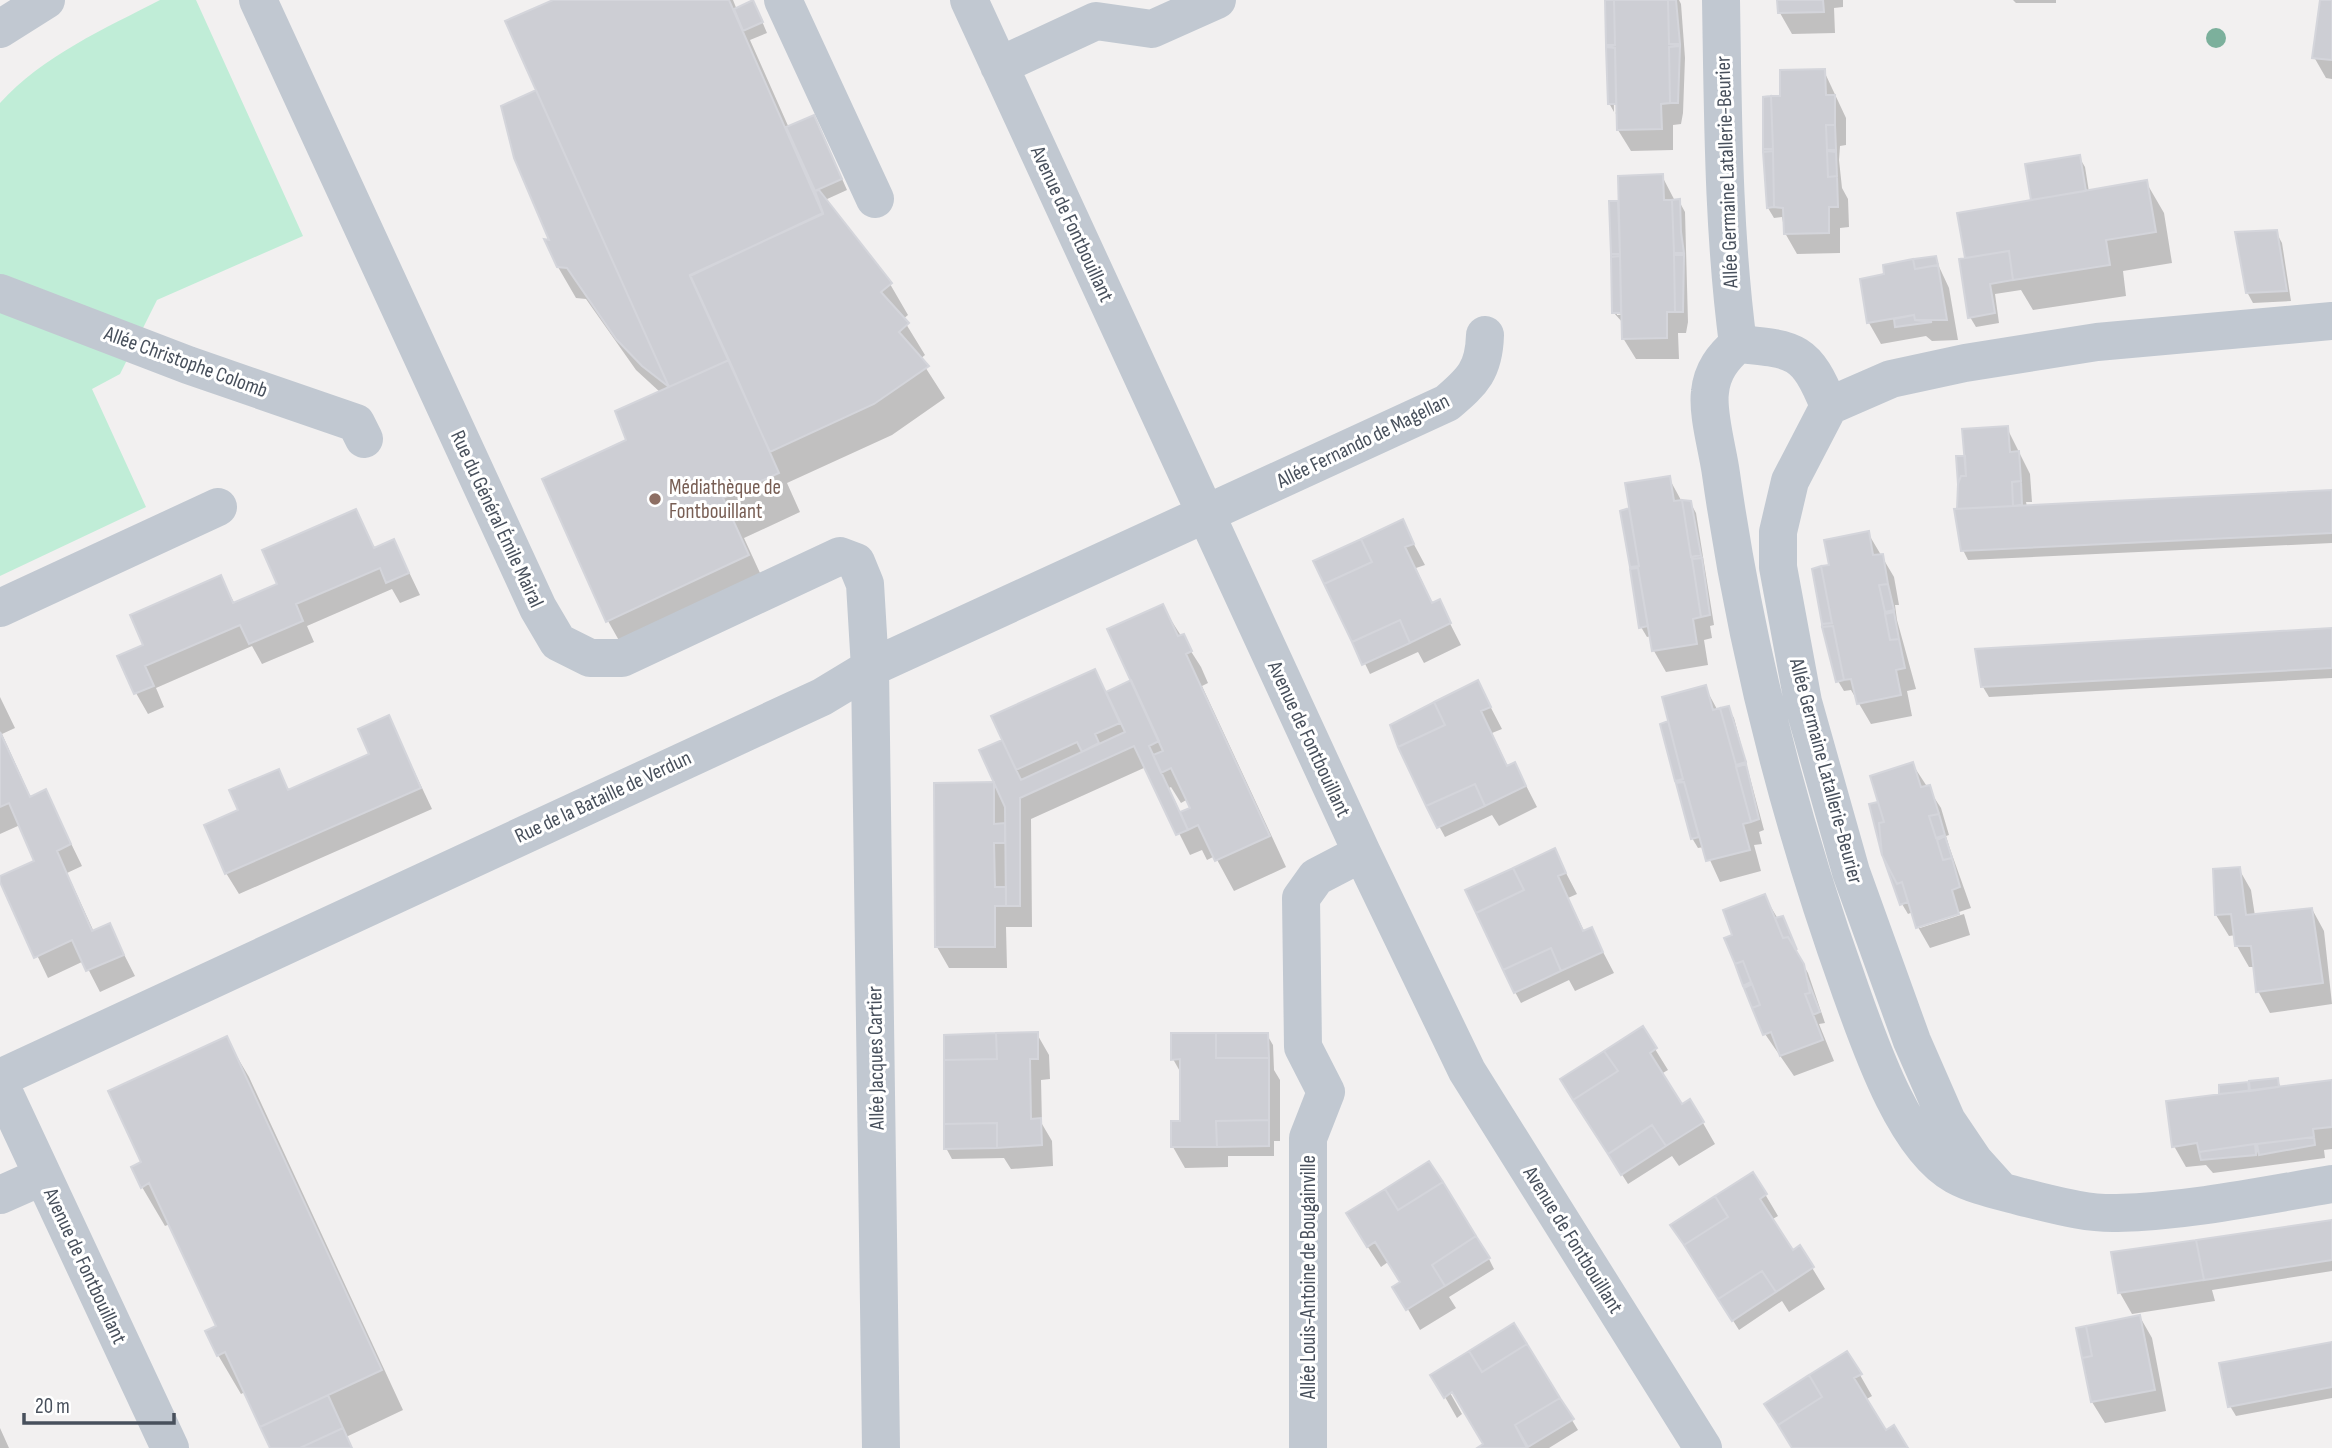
<svg xmlns="http://www.w3.org/2000/svg" width="2332" height="1448" font-family="'Sofia Sans Condensed',sans-serif">
  <rect width="100%" height="100%" fill="#f2f0f0"/>
  <!-- green -->
  <path fill="#c0edd7" d="M160,0H196L303,236L157,300L120,374L92,389L146,507L0,576V103C42,56 106,28 160,0Z"/>
  <!-- shadow -->
  <path fill="#0003" fill-rule="evenodd" d="M557,0H733L737,10L758,12L767,33L750,40L789,128L819,127L847,190L825,200L890,284L908,315L903,319L925,355L920,359L945,398L892,435L787,483L800,512L744,538L770,595L630,660L608,621L628,440L661,393L636,370L586,299L576,298L558,267L552,242L539,99Z
    M1607,0H1679L1681,4L1685,58L1683,113L1681,124L1673,125V150L1631,151L1618,130V114L1615,113L1618,112L1617,60H1613L1614,112L1609,103Z
    M1779,0H1843V7L1834,8L1835,33L1792,34L1780,13Z
    M2013,0H2056V3H2016Z
    M2321,0H2332V79L2326,78L2314,57Z
    M1824,71L1846,118V145L1840,146L1839,160L1842,188L1848,199L1849,227L1840,228V253L1797,254L1785,233L1782,217L1774,218L1768,208L1782,97Z
    M2079,157L2085,167L2089,192L2146,182L2164,213L2172,263L2123,271L2126,296L2033,310L2021,290L1995,294L1999,323L1976,327L1970,317L1967,260L1959,214L2033,201Z
    M1662,176L1675,201H1679L1685,212L1688,322L1686,333H1678L1679,359H1636L1623,338V323L1614,313L1613,258L1617,203L1621,208ZM1630,311V314L1617,315V312Z
    M2276,232L2282,243L2291,301L2253,303L2247,292Z
    M1935,258L1949,288L1958,340L1932,341L1926,336L1881,344L1869,323L1862,280Z
    M2007,428L2030,474L2032,502H2026L2027,507L2332,492V543L1968,560L1963,550L1960,511L1966,457Z
    M1669,478L1682,502H1690L1696,513L1714,625L1710,626L1712,638L1704,640L1708,665L1666,672L1654,651L1651,636L1647,637L1641,627L1631,567L1628,510L1632,517Z
    M356,511L375,549L394,541L420,595L400,603L392,589L307,626L314,642L262,664L252,646L156,688L164,707L148,714L136,693L146,646L220,577L235,604L279,585Z
    M1402,522L1425,565L1416,568L1433,605L1439,602L1461,645L1424,663L1418,652L1370,674L1316,562Z
    M1868,533L1894,577L1899,605H1895L1897,620L1916,689L1907,691L1912,716L1871,724L1851,690L1844,691L1838,681L1831,566Z
    M1162,606L1201,667L1208,683L1202,686L1286,867L1234,891L1215,856L1207,860L1202,850L1190,855L1146,767L1031,819L1032,927H1006L1007,968H949L937,947L936,785L997,784L982,751L1005,740L1094,671L1107,693L1133,681ZM1171,787L1181,803L1188,799L1192,808L1181,814L1169,788Z
    M2332,630V678L1989,697L1983,687Z
    M1478,683L1502,729L1492,733L1508,767L1515,764L1537,807L1499,826L1492,815L1445,837L1428,806Z
    M1705,687L1718,711L1728,708L1734,718L1764,830L1759,832L1762,844L1754,845L1761,871L1720,882L1704,847L1698,848L1692,838L1676,780L1667,724L1671,730Z
    M0,697L15,728L2,734L31,798L46,792L82,866L67,873L94,932L109,925L135,976L100,992L84,961L48,978L0,878L37,862L20,825L0,834Z
    M389,718L432,809L239,894L226,873L240,811L278,771L289,791L371,755Z
    M1913,765L1941,808L1949,835L1946,836L1949,846L1971,908L1920,925V928L1964,914L1970,935L1930,948L1918,927L1913,912L1908,914L1902,904L1880,803Z
    M1554,850L1577,894L1568,898L1585,933L1591,929L1614,973L1575,991L1569,980L1521,1003L1515,992Z
    M2239,869L2251,890L2255,916L2312,909L2324,931L2332,1004L2270,1013L2258,991L2255,967H2249L2237,946L2236,935L2229,936L2216,915Z
    M1765,897L1778,919L1782,918L1788,928L1796,947L1791,944L1808,973L1825,1023L1819,1024L1834,1061L1794,1076L1765,1034L1745,985L1735,936Z
    M1642,1028L1668,1070L1661,1074L1682,1107L1703,1123L1715,1144L1679,1166L1672,1156L1628,1184L1588,1121Z
    M1037,1034L1049,1055L1050,1079L1041,1080L1042,1124L1052,1141L1053,1166L1011,1169L1004,1158L952,1159L946,1148Z
    M1267,1035L1273,1045L1274,1070L1280,1080V1141H1274V1156H1228V1167L1185,1168L1173,1147L1182,1123V1075L1173,1059Z
    M226,1038L249,1077L403,1410L346,1437L352,1448H272L245,1392L241,1394L218,1355V1327L170,1224L165,1226L142,1187L143,1163Z
    M2277,1080L2282,1089L2332,1082V1149L2324,1150L2325,1158L2213,1173L2206,1165L2186,1167L2174,1146L2222,1096L2220,1087Z
    M1753,1174L1778,1216L1771,1220L1792,1252L1800,1248L1825,1289L1789,1312L1782,1301L1739,1330L1732,1319Z
    M2332,1222V1271L2212,1290L2215,1301L2132,1314L2120,1293Z
    M1360,1235L1489,1259L1494,1269L1449,1297L1456,1308L1420,1330L1395,1287L1401,1283L1388,1262L1381,1267Z
    M2140,1317L2152,1338L2166,1411L2105,1423L2092,1402Z
    M2332,1344V1398L2236,1416L2230,1406Z
    M1860,1375L1872,1396L1865,1400L1886,1432L1907,1448H1793L1766,1404Z
    M1433,1376L1559,1399L1578,1430L1549,1448H1480L1485,1445L1453,1391H1449L1462,1414L1457,1418Z
    M0,1428L9,1448H0Z"/>
  <!-- building -->
  <path fill="#cdced4" stroke="#d4d5db" stroke-width="2" d="M553,0H729L823,214L690,275L729,360L669,387L505,21Z
    M753,0L763,22L743,31L734,9Z
    M1605,0H1614L1615,45H1606Z
    M1614,0H1668L1669,44L1680,46L1669,47L1670,103L1661,104L1662,129L1617,130L1615,48L1606,45H1615Z
    M1668,0H1676L1680,44H1669Z
    M1777,0H1823L1824,12L1778,13Z
    M2320,0H2332V60L2312,58Z
    M1680,46L1678,103H1670L1669,47Z
    M1606,47L1615,48L1616,104H1608Z
    M1825,69L1826,95H1835V125H1826L1827,150L1836,152L1827,151L1828,177L1837,176L1838,207H1829V233L1784,234L1783,208L1774,207L1773,151L1763,152V149H1773L1771,96H1780V70Z
    M536,90L669,387L642,366L616,339L567,268L557,267L544,239L549,240L514,158L501,106Z
    M1771,96L1773,149H1763V97Z
    M814,115L842,179L815,191L786,127Z
    M1826,125H1835L1836,150H1827Z
    M1773,151L1774,207L1767,208L1763,152Z
    M1827,151L1836,152L1837,176L1828,177Z
    M2080,155L2086,191L2031,200L2025,164Z
    M1663,174L1664,200H1672L1674,253H1684L1674,255L1675,312H1667V338L1622,339L1620,256L1611,257V254H1620L1618,176Z
    M2147,180L2156,232L2106,240L2110,265L2013,280L2009,251L1965,258L1957,213Z
    M819,190L892,283L881,292L909,323L899,332L929,366L874,404L770,452L690,276L823,213L815,191Z
    M1680,199L1681,232L1684,253H1674L1672,200Z
    M1609,201H1618L1620,254H1611Z
    M2277,230L2287,291L2246,293L2235,232Z
    M2009,251L2013,280L1990,284L1995,313L1968,318L1959,259Z
    M1674,255H1684L1683,312H1675Z
    M1620,256L1621,313H1612L1611,257Z
    M1936,256L1938,265L1915,269L1913,259Z
    M1913,259L1915,269L1938,265L1947,320H1915L1914,315L1867,323L1860,279L1884,274L1883,265Z
    M1914,315L1915,320L1932,322L1895,327L1894,319Z
    M729,360L779,473L723,498L749,555L606,622L542,479L626,440L615,411Z
    M2008,426L2010,452L2019,451L2021,481L2012,482L2013,506L1957,509L1958,484L1961,476H1966L1962,429Z
    M1956,456H1965L1966,476H1961L1958,484Z
    M1670,476L1674,501L1682,500L1691,557L1701,555L1702,558L1692,559L1701,617L1693,619L1697,644L1652,651L1638,568L1630,569L1639,566L1625,483Z
    M2021,481L2022,505L2013,506L2012,482Z
    M2332,490V533L1961,551L1954,509Z
    M1682,500L1691,501L1701,555L1691,557Z
    M1629,508L1639,566L1630,567L1620,511Z
    M356,509L374,548L394,539L409,573L386,583L380,568L296,604L303,621L249,644L240,625L145,666L154,686L134,694L117,656L143,645L130,615L221,575L233,603L277,584L262,550Z
    M1403,519L1414,544L1405,547L1432,603L1440,599L1451,623L1410,643L1400,620L1352,642L1324,584L1372,562L1361,539Z
    M1869,531L1873,555L1883,554L1888,584L1879,585L1885,612L1894,610L1885,614L1890,640L1899,639L1905,668L1896,670L1901,695L1857,704L1851,679L1844,680L1833,626L1822,627V624L1832,623L1821,566L1829,565L1824,540Z
    M1361,539L1372,562L1324,584L1313,561Z
    M1702,558L1710,615L1701,617L1692,559Z
    M1821,566L1832,623L1822,624L1812,569Z
    M1638,568L1648,626L1639,628L1630,569Z
    M1888,584L1894,610L1885,612L1879,585Z
    M1163,604L1178,636L1184,634L1192,651L1186,654L1270,836L1215,861L1198,825L1188,830L1180,812L1190,808L1171,768L1161,773L1153,755L1163,751L1107,629Z
    M1894,612L1899,639L1890,640L1885,614Z
    M1400,620L1410,643L1362,665L1352,642Z
    M1833,626L1844,680L1836,682L1822,627Z
    M2332,628V668L1981,687L1975,649Z
    M1095,669L1120,723L1095,734L1099,743L1082,752L1077,742L1016,770L991,716Z
    M1131,680L1159,741L1149,746L1188,830L1176,835L1134,746L1020,798V906H1006L1005,807L979,750L1002,740L1021,780L1125,732L1106,692Z
    M1478,680L1491,707L1481,711L1507,766L1515,762L1526,786L1485,806L1475,784L1426,806L1398,747L1445,725L1434,702Z
    M1706,685L1713,710L1720,708L1736,765L1746,762V764L1736,767L1751,822L1743,824L1750,850L1706,861L1684,782L1675,781L1683,779L1662,697Z
    M1434,702L1445,725L1398,747L1390,725Z
    M1729,706L1746,762L1736,765L1720,708Z
    M389,715L421,788L225,874L204,825L238,810L229,790L279,769L288,790L369,754L358,729Z
    M1668,721L1683,779L1675,781L1660,724Z
    M0,732L30,797L46,789L71,844L57,851L92,931L110,923L124,955L86,971L72,940L34,958L0,882V876L34,861L9,803L0,807Z
    M1913,762L1921,787L1930,785L1939,814L1929,816L1936,838L1945,836L1937,840L1943,860L1952,858L1960,887L1952,890L1959,914L1916,928L1902,882L1897,884L1882,855L1879,823L1884,822L1870,776Z
    M1746,764L1759,819L1751,822L1736,767Z
    M994,782V824L1005,823V843H994L995,887H1006V906H995V947H935L934,783Z
    M1684,782L1699,837L1691,839L1676,783Z
    M1475,784L1485,806L1437,828L1426,806Z
    M1878,802L1884,822L1879,823L1882,855L1869,804Z
    M1939,814L1945,835L1936,838L1929,816Z
    M1945,836L1952,858L1943,860L1937,840Z
    M1555,848L1566,873L1558,876L1583,931L1592,927L1603,952L1561,971L1551,948L1503,970L1476,913L1524,890L1513,868Z
    M1883,857L1897,884L1902,882L1908,902L1900,905Z
    M2240,867L2246,915L2312,908L2323,983L2256,992L2251,946H2235L2231,914L2215,915L2213,869Z
    M1513,868L1524,890L1476,913L1465,890Z
    M1765,894L1783,938L1788,937L1804,964L1810,993L1805,994L1823,1040L1780,1056L1771,1032L1763,1035L1752,1008L1760,1005L1752,984L1743,986L1751,982L1743,961L1735,964L1724,938L1732,935L1723,910Z
    M1783,916L1797,950L1788,937L1783,938L1775,918Z
    M1551,948L1561,971L1514,993L1503,970Z
    M1743,961L1751,982L1743,986L1735,964Z
    M1807,978L1820,1012L1813,1015L1805,994L1810,993Z
    M1752,984L1760,1005L1752,1008L1744,988Z
    M1643,1026L1657,1048L1650,1053L1682,1104L1690,1099L1704,1122L1666,1146L1652,1125L1608,1154L1573,1100L1618,1071L1604,1051Z
    M1038,1032V1059H1030L1031,1119L1041,1118L1042,1145L997,1148V1123L944,1124V1060L997,1059L996,1033Z
    M996,1033L997,1059L944,1060V1035Z
    M1171,1033H1216V1058H1269V1120L1216,1121L1217,1147H1171V1121H1180V1059L1171,1060Z
    M1216,1033H1268L1269,1058H1216Z
    M227,1036L382,1370L260,1427L225,1352L217,1356L205,1331L216,1326L149,1183L141,1188L131,1167L141,1162L108,1091Z
    M1604,1051L1618,1071L1573,1100L1560,1079Z
    M2278,1078L2279,1087L2250,1091L2249,1081Z
    M2332,1080V1127L2313,1129L2314,1137L2257,1144L2256,1155L2255,1144L2199,1152L2197,1143L2172,1147L2166,1101Z
    M2248,1082L2249,1091L2219,1094V1085Z
    M1269,1120V1146L1217,1147L1216,1121Z
    M997,1123V1148L944,1149V1124Z
    M1652,1125L1666,1146L1621,1175L1608,1154Z
    M2314,1137L2315,1145L2259,1155L2257,1144Z
    M2255,1144L2256,1155L2201,1160L2199,1152Z
    M1429,1161L1443,1182L1398,1210L1385,1189Z
    M1753,1172L1767,1194L1760,1199L1793,1250L1800,1245L1814,1267L1776,1292L1762,1271L1718,1299L1684,1245L1728,1217L1715,1196Z
    M1443,1182L1476,1236L1432,1265L1445,1286L1406,1310L1392,1287L1400,1282L1375,1242L1367,1247L1346,1213L1385,1189L1398,1210Z
    M1715,1196L1728,1217L1684,1245L1670,1225Z
    M2332,1220V1260L2204,1280L2196,1240Z
    M1476,1236L1490,1258L1445,1286L1432,1265Z
    M2196,1240L2204,1280L2118,1293L2111,1252Z
    M1762,1271L1776,1292L1732,1321L1718,1299Z
    M2140,1315L2155,1390L2091,1402L2082,1358L2092,1356L2086,1326Z
    M1514,1323L1527,1344L1482,1372L1469,1351Z
    M2086,1326L2092,1356L2082,1358L2076,1328Z
    M2332,1342V1387L2228,1407L2219,1363Z
    M1527,1344L1560,1398L1515,1425L1527,1448H1477L1483,1444L1452,1392L1444,1398L1430,1375L1469,1351L1482,1372Z
    M1847,1351L1862,1374L1854,1378L1886,1430L1894,1425L1908,1448H1792L1778,1425L1822,1397L1809,1375Z
    M1809,1375L1822,1397L1778,1425L1764,1404Z
    M328,1395L343,1428L300,1448H270L260,1427Z
    M1560,1398L1574,1419L1528,1447L1515,1425Z
    M343,1428L352,1448H300Z"/>
  <g fill="none" stroke-linecap="round" stroke-linejoin="round">
    <!-- minor -->
    <path stroke="#c1c8d1" stroke-width="38" d="M258,0L538,608L558,642L590,658H622L840,556L856,562L865,584L870,668L881,1448
      M783,0L875,199
      M969,0L1362,853L1467,1071L1703,1448
      M1721,0C1723,115 1723,230 1738,344
      M0,29L46,0
      M999,66L1096,21L1152,29L1217,0
      M0,293L188,365L356,423L364,439
      M1829,406L1891,379L1965,363L2097,342L2332,321
      M0,608L218,507
      M0,1078L822,697L870,668L1447,403C1473,381 1484,370 1485,335
      M0,1084L170,1448
      M2001,1191L1974,1161L1947,1121L1912,1041L1851,872L1803,702L1778,567V532L1790,481L1829,406C1806,350 1796,349 1738,344C1723,357 1712,371 1710,392C1707,414 1718,451 1721,474C1746,650 1790,822 1850,989C1869,1042 1904,1147 1955,1175C1975,1186 2001,1191 2022,1197C2052,1204 2085,1214 2117,1213C2189,1211 2261,1196 2332,1184
      M0,1195L43,1176
      M1308,1448V1138L1326,1092L1303,1047L1301,898L1316,877L1362,853"/>
  </g>
  <!-- trees -->
  <circle fill="#7cb09c" cx="2216" cy="38" r="10"/>
  <!-- markers -->
  <circle fill="#8d6e63" stroke="#fff" stroke-width="2.5" cx="655" cy="499" r="7"/>
  <g text-anchor="middle" dominant-baseline="central" stroke-width="6" stroke-linejoin="round" paint-order="stroke">
    <!-- street labels -->
    <g font-size="21" fill="#48505c" stroke="#fff">
      <text transform="translate(1727 172) rotate(-92)">Allée Germaine Latallerie-Beurier</text>
      <text transform="translate(1072 224) rotate(65)">Avenue de Fontbouillant</text>
      <text transform="translate(186 362) rotate(20)">Allée Christophe Colomb</text>
      <text transform="translate(1363 441) rotate(-26)">Allée Fernando de Magellan</text>
      <text transform="translate(497 519) rotate(65)">Rue du Général Émile Mairal</text>
      <text transform="translate(1309 739) rotate(65)">Avenue de Fontbouillant</text>
      <text transform="translate(1826 771) rotate(75)">Allée Germaine Latallerie-Beurier</text>
      <text transform="translate(603 797) rotate(-25)">Rue de la Bataille de Verdun</text>
      <text transform="translate(876 1058) rotate(-91)">Allée Jacques Cartier</text>
      <text transform="translate(1573 1240) rotate(58)">Avenue de Fontbouillant</text>
      <text transform="translate(85 1266) rotate(65)">Avenue de Fontbouillant</text>
      <text transform="translate(1308 1277) rotate(-90)">Allée Louis-Antoine de Bougainville</text>
    </g>
    <!-- education labels -->
    <g font-size="21" fill="#785e54" stroke="#fff" text-anchor="start">
      <text x="669" y="487">Médiathèque de<tspan x="669" dy="24">Fontbouillant</tspan></text>
    </g>
  </g>
  <!-- scale -->
  <path d="M24 1413v10h150v-10" fill="none" stroke="#48505c" stroke-width="3.5"/>
  <text x="35" y="1413" font-size="21" fill="#48505c" stroke="#ffffff" stroke-width="5" paint-order="stroke">20 m</text>
</svg>
